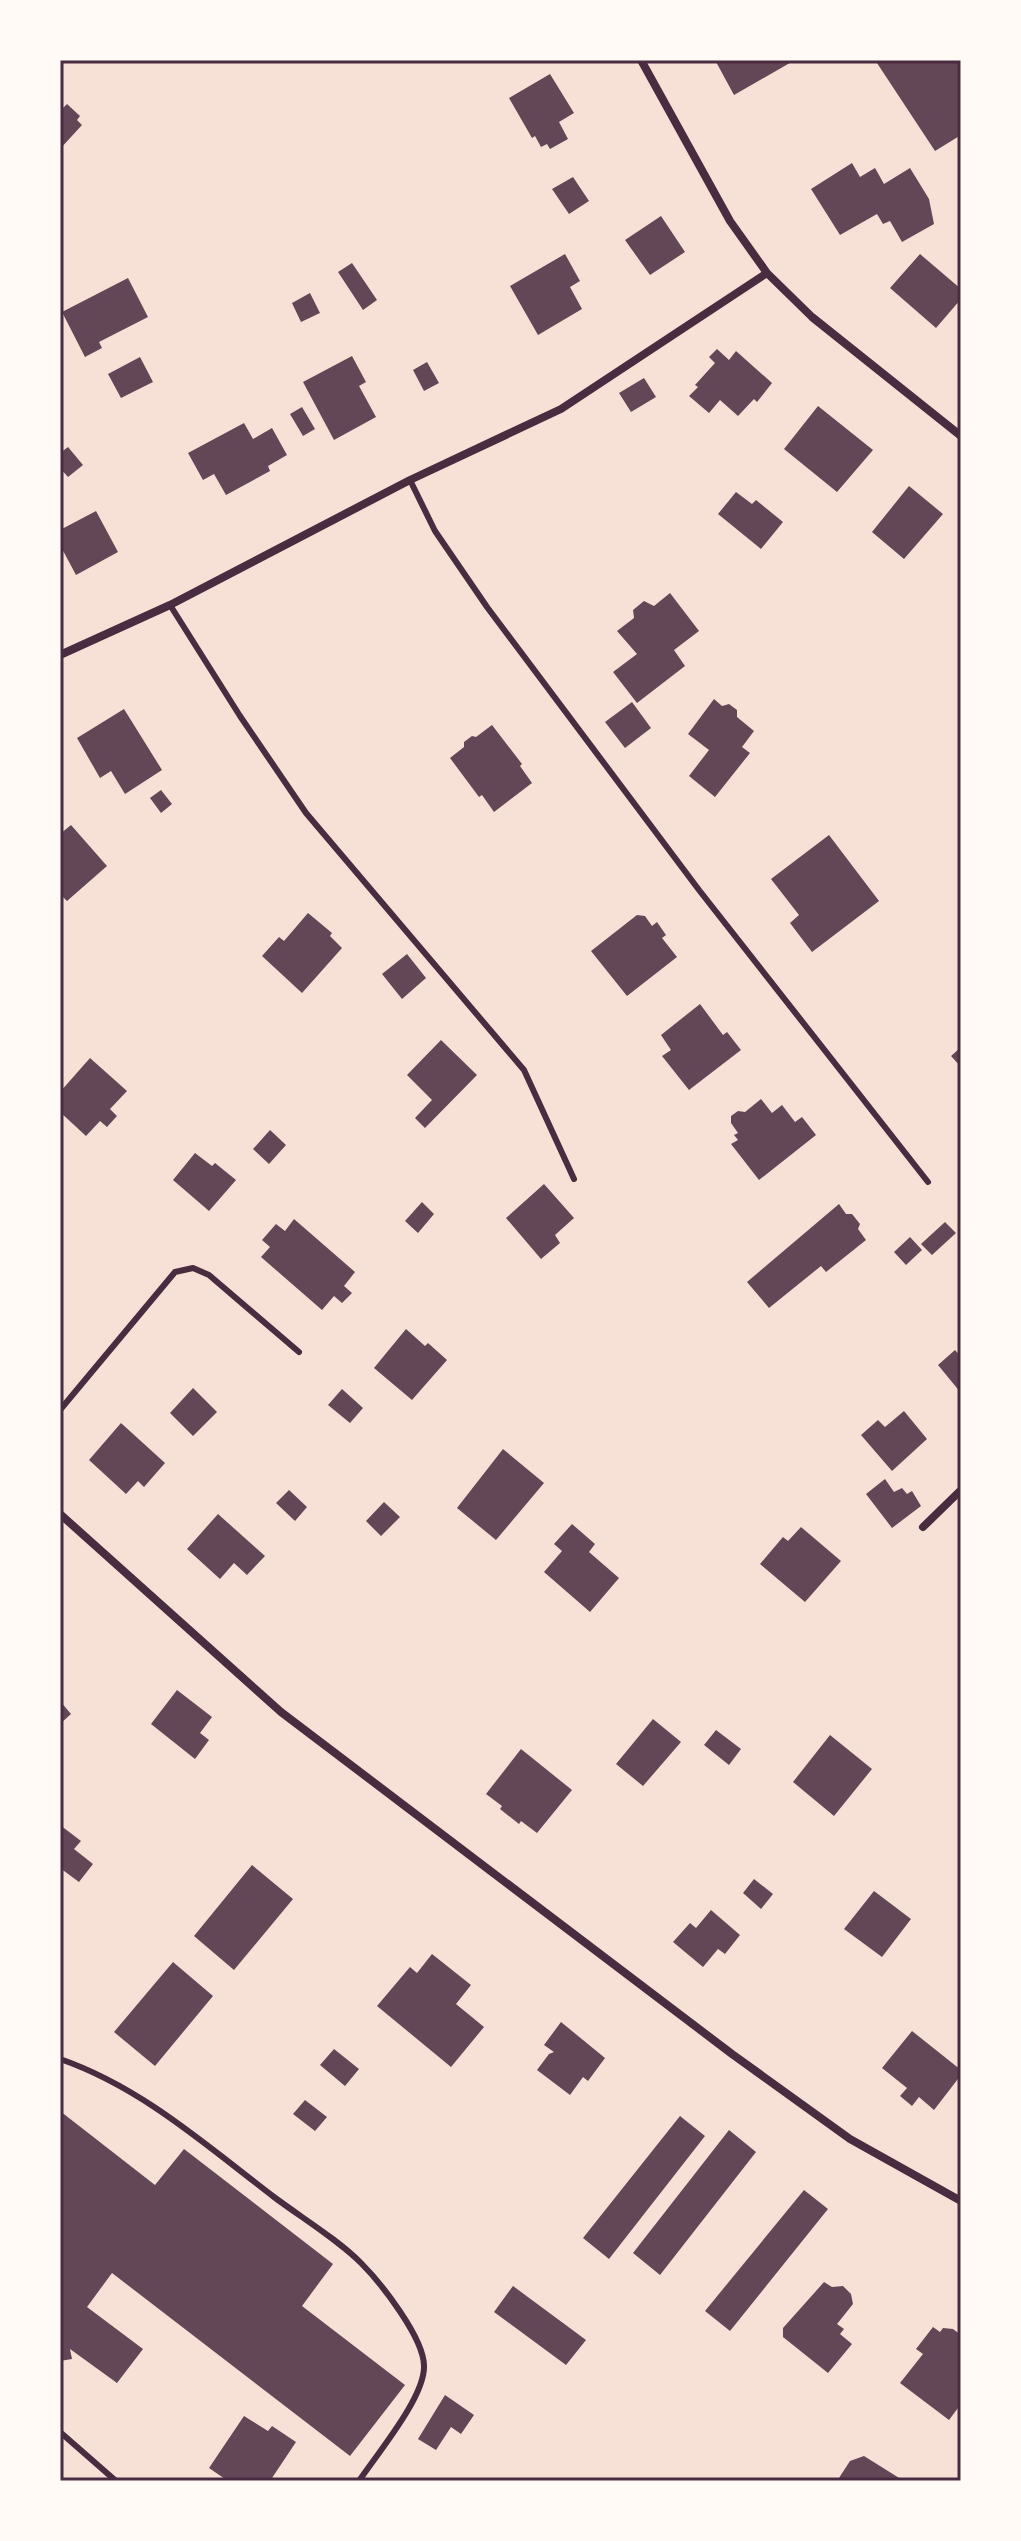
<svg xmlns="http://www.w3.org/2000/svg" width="1021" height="2541" font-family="'Playfair Display',serif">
  <rect width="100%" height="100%" fill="#f7e1d7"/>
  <!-- building -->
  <path fill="#644757" d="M715,60H795L734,95Z
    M875,60H961V135L935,151Z
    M550,74L574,113L559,122L568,139L550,149L547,144L541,147L535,136L532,138L509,98Z
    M67,104L80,116L77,120L82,125L60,149V105L63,108Z
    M852,163L860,177L875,168L884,184L910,168L929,199L934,224L902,242L890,221L883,224L877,214L840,235L811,189Z
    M573,177L589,201L569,214L552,189Z
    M661,216L685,252L650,275L625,240Z
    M565,254L580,281L570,287L582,309L538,335L510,286Z
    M920,254L961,289V299L936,328L890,288Z
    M352,263L377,300L363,310L338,272Z
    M128,278L148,317L99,342L102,348L85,357L62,312Z
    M310,293L320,313L301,322L292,303Z
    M717,349L729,360L736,351L772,383L757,402L754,399L738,416L720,400L709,413L689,396L698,387L695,385L715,363L709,357Z
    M352,356L366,382L359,386L376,417L334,440L303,382Z
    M140,357L153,382L121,398L108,374Z
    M427,362L439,383L424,391L413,370Z
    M644,378L656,397L631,412L619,393Z
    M818,406L873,450L837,492L784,449Z
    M302,407L315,429L303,436L290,414Z
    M244,423L253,439L272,428L287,455L268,466L270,471L226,495L214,474L203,480L188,453Z
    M68,447L83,465L68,477L60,468V453Z
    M909,486L943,514L904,559L872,532Z
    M736,492L752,504L756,500L783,522L761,549L718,514Z
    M96,511L118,552L76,575L60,545V530Z
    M670,593L699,631L674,650L685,666L637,703L613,672L637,654L617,631L634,618L633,610L644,601L654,606Z
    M714,699L722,706L729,704L737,710V717L754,731L742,747L750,753L715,797L689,776L709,750L688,734Z
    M632,702L651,728L625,748L605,722Z
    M124,709L162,770L125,794L111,771L100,778L77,738Z
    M492,725L522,764L520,766L532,783L494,812L482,795L479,797L450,758L464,747V742L472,736L476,737Z
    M161,790L172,804L161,813L150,798Z
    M71,825L107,866L67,901L60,894V834Z
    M829,835L879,901L812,952L790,923L799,915L771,879Z
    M308,913L332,933L330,936L342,948L302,993L262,956L279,937L284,941Z
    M637,915L645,916L652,926L657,922L666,935L662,938L677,957L627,996L591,951Z
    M407,954L426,978L402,999L382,974Z
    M700,1004L723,1035L727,1032L741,1050L689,1090L662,1056L671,1050L661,1035Z
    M441,1040L477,1075L425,1128L415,1118L432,1100L407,1075Z
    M961,1047V1067L951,1056Z
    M90,1058L127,1091L110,1109L117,1116L107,1127L100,1121L86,1136L60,1112V1092Z
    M761,1099L772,1113L782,1105L795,1122L802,1117L816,1135L759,1180L731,1144L738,1140L734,1135L738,1133L731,1123V1116L738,1111L745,1112Z
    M270,1130L286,1145L269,1164L253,1149Z
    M195,1153L212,1166L215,1163L236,1180L209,1211L173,1180Z
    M544,1184L574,1218L555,1235L560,1243L541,1259L506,1218Z
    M422,1202L434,1214L418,1233L405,1221Z
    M839,1204L846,1214H852L860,1224L858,1229L866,1240L826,1272L821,1266L769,1308L747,1282Z
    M294,1219L355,1272L344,1286L352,1293L342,1303L334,1296L322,1310L261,1257L270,1247L262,1240L276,1224L285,1231Z
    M945,1222L956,1233L932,1255L921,1244Z
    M910,1237L922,1250L906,1265L894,1252Z
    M406,1329L425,1346L428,1343L447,1360L412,1400L374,1368Z
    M955,1350L961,1357V1393L938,1365Z
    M193,1388L217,1412L193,1436L170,1413Z
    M342,1389L363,1408L350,1423L328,1405Z
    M904,1411L927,1439L892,1471L861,1435L878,1420L885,1427Z
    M121,1423L165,1463L144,1487L138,1481L126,1494L89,1460Z
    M503,1449L544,1483L496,1540L457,1508Z
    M885,1479L894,1492L902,1488L907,1494L912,1491L921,1506L892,1528L866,1494Z
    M289,1490L307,1507L295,1521L276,1503Z
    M384,1502L400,1517L381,1536L366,1521Z
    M218,1514L265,1556L247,1575L234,1563L220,1579L187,1549Z
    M572,1524L595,1544L589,1552L619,1578L590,1612L544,1572L562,1551L554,1544Z
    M801,1527L841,1561L805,1602L760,1564L783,1537L788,1541Z
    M177,1690L212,1717L200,1733L209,1740L195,1759L151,1724Z
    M60,1701L71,1714L60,1724Z
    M653,1719L681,1742L643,1786L616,1764Z
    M716,1730L741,1749L729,1765L704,1745Z
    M830,1735L872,1769L834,1816L793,1782Z
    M521,1749L572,1790L537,1833L521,1821L519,1824L500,1809L502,1806L486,1794Z
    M60,1825L81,1841L74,1849L93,1864L79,1882L60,1868Z
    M252,1865L293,1899L234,1970L194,1936Z
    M754,1879L773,1894L761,1909L743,1893Z
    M874,1891L911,1919L882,1957L844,1929Z
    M711,1910L740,1935L725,1954L718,1949L703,1967L673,1942L690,1923L696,1928Z
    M432,1954L471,1985L456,2004L484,2027L451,2067L377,2006L410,1967L417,1973Z
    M173,1962L213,1996L155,2066L114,2032Z
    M561,2022L605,2058L588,2081L583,2077L570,2095L537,2070L549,2054L554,2052L544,2045Z
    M912,2031L961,2070V2075L934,2110L919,2097L912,2106L900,2096L907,2088L882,2068Z
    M334,2049L359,2069L345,2086L320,2065Z
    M305,2100L327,2117L315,2131L293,2114Z
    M60,2111L155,2185L184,2149L333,2264L302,2306L405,2385L350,2456L112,2273L87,2307L143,2349L117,2383L70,2349L72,2359L60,2361Z
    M680,2116L705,2136L609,2259L583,2238Z
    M729,2130L756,2152L660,2275L633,2253Z
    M804,2190L828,2209L730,2331L705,2311Z
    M824,2282L832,2287L843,2286L851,2294L853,2304L837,2324L844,2329L840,2334L852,2344L828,2373L783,2337V2328Z
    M513,2286L586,2340L566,2365L494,2312Z
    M933,2327L940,2332L943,2328L953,2329L961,2335V2404L949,2420L900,2383L923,2354L916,2349Z
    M445,2395L474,2415L461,2434L451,2427L436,2450L418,2439Z
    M244,2416L268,2431L272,2426L296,2442L270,2481H228L209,2468Z
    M864,2456L904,2481H837L850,2461Z"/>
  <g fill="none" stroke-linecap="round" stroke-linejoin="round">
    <!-- service -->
    <path stroke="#4a2c40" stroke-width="6" d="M410,480L435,531L487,607L699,890L928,1182
      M170,605L240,716L306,813L524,1070L574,1179
      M60,1410L175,1272L193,1268L209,1275L299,1352
      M60,2059C141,2087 206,2145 274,2197C302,2218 337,2239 361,2263C381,2283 424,2338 424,2366C425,2397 377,2454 359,2481
      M60,2432L116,2481"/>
    <!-- minor -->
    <path stroke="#4a2c40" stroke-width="8" d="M641,60L730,221L767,273L812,317L961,436
      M60,655L170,605L410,480L561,409L767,273
      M60,1514L281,1712L732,2054L850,2139L961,2201
      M923,1527L961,1490"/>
  </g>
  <!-- border -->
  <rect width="1021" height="2541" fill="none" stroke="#fffaf5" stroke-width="124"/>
  <rect x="62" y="62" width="897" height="2417" fill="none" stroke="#4a2c40" stroke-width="3"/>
</svg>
